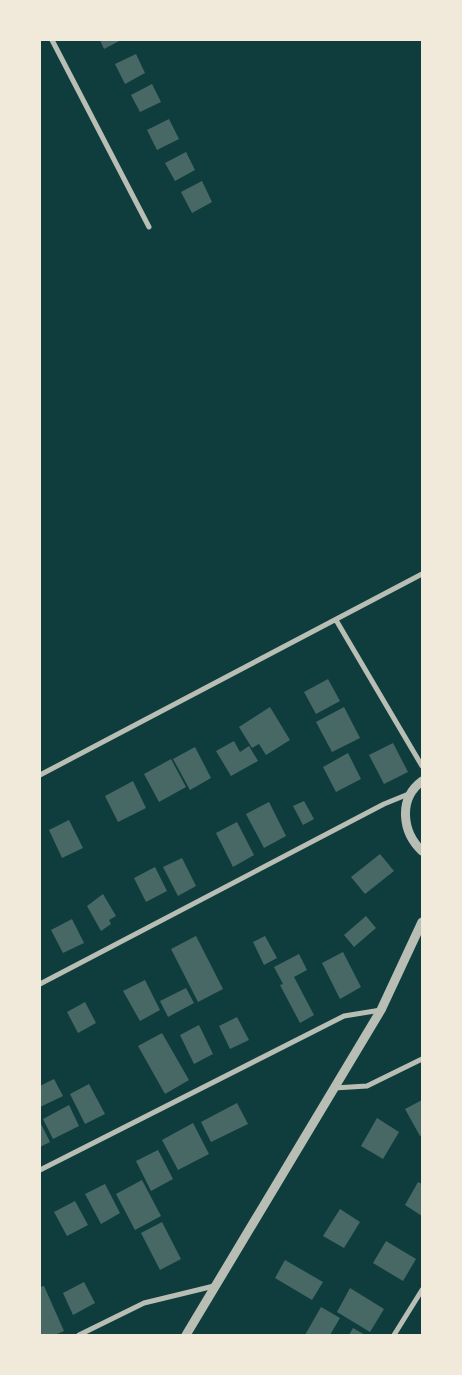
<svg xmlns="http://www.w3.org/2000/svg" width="462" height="1375" font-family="'Fira Sans Condensed',sans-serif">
  <rect width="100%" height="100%" fill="#0f3d3e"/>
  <!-- building -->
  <path fill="#486865" d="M100,40H121L104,49Z
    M136,54L145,73L125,84L115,64Z
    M152,84L161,102L140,112L131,95Z
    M169,119L179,139L157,150L147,130Z
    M186,152L195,170L175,181L165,163Z
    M202,181L212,202L192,213L181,192Z
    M328,679L340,701L316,714L304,692Z
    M270,707L290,740L266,755L259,744L252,748L239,727Z
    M344,707L360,738L332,752L316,722Z
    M234,741L240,752L249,746L258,761L231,776L216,751Z
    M393,743L408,772L384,784L369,755Z
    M195,747L211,778L190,790L173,759Z
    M348,753L361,779L336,792L323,767Z
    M171,759L186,787L159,802L144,774Z
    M133,781L146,808L118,822L105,796Z
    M304,801L314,819L303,825L293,806Z
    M269,802L286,836L264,848L246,814Z
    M69,820L83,848L62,858L49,830Z
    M237,822L254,855L233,867L216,833Z
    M380,854L394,871L365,894L351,877Z
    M182,858L196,886L178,896L163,867Z
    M155,867L167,891L146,902L134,878Z
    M103,894L116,916L109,920L111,924L101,931L87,906Z
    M366,916L376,928L354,947L344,935Z
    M72,919L84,943L63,953L51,930Z
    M196,936L223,989L198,1002L171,949Z
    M265,936L277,958L264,965L253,942Z
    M343,952L361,987L340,999L322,963Z
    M299,954L307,970L294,977L314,1015L300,1023L280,985L283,984L274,967Z
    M145,980L160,1010L140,1021L123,991Z
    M186,988L194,1003L168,1017L160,1001Z
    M85,1002L96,1023L78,1033L67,1012Z
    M237,1017L249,1040L230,1049L219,1026Z
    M199,1025L213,1054L194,1064L180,1035Z
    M162,1033L189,1080L165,1094L138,1046Z
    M54,1079L63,1096L40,1107V1086Z
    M89,1084L105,1114L85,1124L70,1094Z
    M422,1100V1135L420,1136L405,1109Z
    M237,1103L248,1124L211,1142L201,1122Z
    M69,1105L79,1126L53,1139L43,1119Z
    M377,1118L399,1132L383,1159L361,1146Z
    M40,1122L50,1142L40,1147Z
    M193,1123L209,1154L178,1170L162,1140Z
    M158,1150L173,1179L151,1191L136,1161Z
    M142,1180L161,1216L135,1230L116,1194Z
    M418,1182L422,1184V1216L405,1205Z
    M105,1184L120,1213L101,1224L85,1194Z
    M75,1201L88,1225L67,1236L54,1212Z
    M340,1209L360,1222L344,1248L323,1236Z
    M162,1222L181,1259L160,1270L141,1233Z
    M386,1241L416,1259L403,1281L373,1263Z
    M285,1260L323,1282L312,1300L275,1278Z
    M84,1282L95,1303L73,1315L63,1293Z
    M44,1286L64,1331L55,1335H40V1287Z
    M350,1288L384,1309L370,1332L337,1312Z
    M321,1307L340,1318L330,1335H305Z
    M353,1328L365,1335H349Z"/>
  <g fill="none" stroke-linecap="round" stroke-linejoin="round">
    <!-- minor -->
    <path stroke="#b8beb3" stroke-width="5" d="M52,40L149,227
      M336,620L422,766
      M40,775L422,574
      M40,984L384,804L411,793
      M334,1088L367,1086L422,1059
      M40,1170L344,1016L381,1010
      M79,1335L144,1303L214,1286
      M394,1335L422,1290"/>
    <!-- tertiary -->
    <path stroke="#b8beb3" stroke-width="9" d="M422,781C398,799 402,832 422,851
      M186,1335L381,1010L422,922"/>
  </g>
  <!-- border -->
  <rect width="462" height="1375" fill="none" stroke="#f1e9da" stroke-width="82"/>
</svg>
